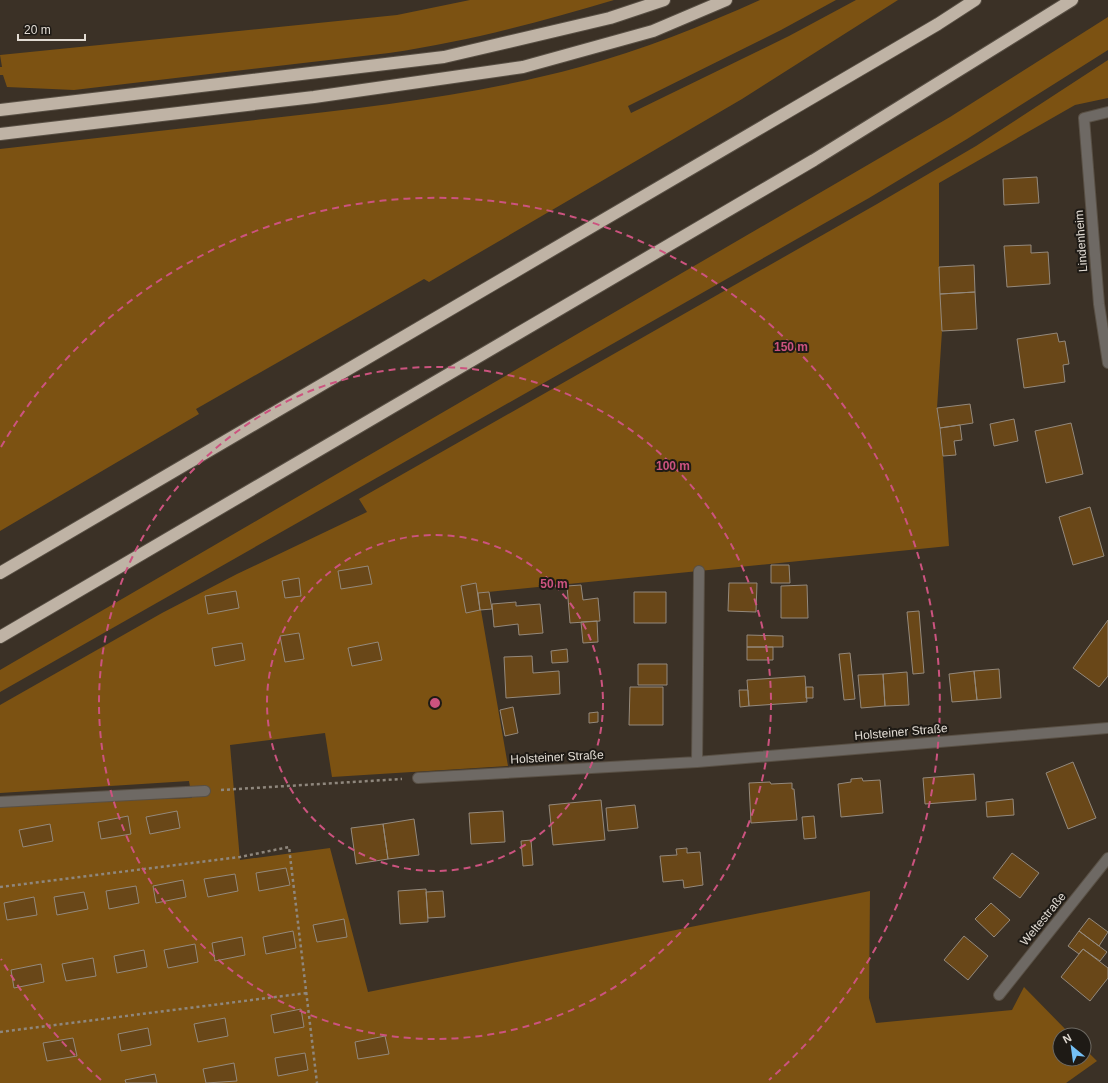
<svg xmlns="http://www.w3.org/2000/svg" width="1108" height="1083" font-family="Arial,sans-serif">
  <rect width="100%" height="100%" fill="#3b3126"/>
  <!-- green -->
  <path fill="#7c5212" d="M470,0H614C540,22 466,42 389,53L74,90L7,87L3,75H0V67H2L0,55L397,15Z
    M760,0H836L781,30L628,106L631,113L789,36L856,0H898L742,99L429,282L424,279L196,409L199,414L0,531V149C88,139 176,129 264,119C370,107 477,95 580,67C642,50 702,26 760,0Z
    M1108,17V50L967,139L869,198L0,692V670L950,117Z
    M1108,60V98L1075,105L939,183V267L942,331L937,408L943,456L949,546L478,593L508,766L332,777L325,733L230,745L240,860L330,848L368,992L870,891L869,998L876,1023L1012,1010L1024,987L1071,1035H1060V1059H1084V1048L1097,1061L1066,1083H0V804L192,798L189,781L0,793V705L162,613L237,574L367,512L359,499L877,204L976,146Z"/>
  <!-- building -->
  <path fill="#694718" stroke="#94897c" d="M1037,177L1039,203L1004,205L1003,179Z
    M1031,245V253L1048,252L1050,284L1007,287L1004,246Z
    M974,265L975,292L940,294L939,267Z
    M975,292L977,329L942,331L940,294Z
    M1057,333L1059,342L1065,341L1069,364L1063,365L1065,382L1024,388L1017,339Z
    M970,404L973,423L940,428L937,408Z
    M1014,419L1018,441L994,446L990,424Z
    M1071,423L1083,474L1046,483L1035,431Z
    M960,425L962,440L954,441L956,455L943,456L940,428Z
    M1090,507L1104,556L1073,565L1059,517Z
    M771,565H789L790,583H771Z
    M368,566L372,584L341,589L338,571Z
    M299,578L301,596L285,598L282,581Z
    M476,583L480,610L466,613L461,586Z
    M729,583H757L756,612L728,611Z
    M581,585L583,600L598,598L600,621L570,623L567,586Z
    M807,585L808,618H781V586Z
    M236,591L239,608L208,614L205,596Z
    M489,592L492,609L480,610L478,593Z
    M634,592H666V623H634Z
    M516,602V606L540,604L543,633L519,635L518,624L494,627L492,604Z
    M919,611L924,673L913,674L907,612Z
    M1108,620V676L1099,687L1073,668Z
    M597,621L598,642L583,643L581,622Z
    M299,633L304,659L285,662L280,636Z
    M747,635L783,636V647H747Z
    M378,642L382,660L352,666L348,648Z
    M242,643L245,660L215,666L212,648Z
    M747,647H773V660H747Z
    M567,649L568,662L552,663L551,651Z
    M850,653L855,699L844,700L839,654Z
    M532,656L533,673L559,671L560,694L506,698L504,657Z
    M638,664H667V685H638Z
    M999,669L1001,698L977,700L974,671Z
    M974,671L977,700L952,702L949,674Z
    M907,672L909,705L885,706L883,674Z
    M883,674L885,706L861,708L858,675Z
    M805,676L807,702L749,706L747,680Z
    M630,687H663V725H629Z
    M806,687H813V698H806Z
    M739,690H748L749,706L740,707Z
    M513,707L518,733L505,736L500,710Z
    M598,712V722L589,723V713Z
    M1073,762L1096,818L1068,829L1046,773Z
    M974,774L976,800L925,804L923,778Z
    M862,778L863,781L880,780L883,813L841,817L838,784L851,782V779Z
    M770,782L771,784L792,783V789H794L797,820L751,823L749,783Z
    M1013,799L1014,815L987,817L986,802Z
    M601,800L605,840L553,845L549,805Z
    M635,805L638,828L608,831L606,808Z
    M177,811L180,828L150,834L146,817Z
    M503,811L505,842L471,844L469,813Z
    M128,816L131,834L101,839L98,822Z
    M814,816L816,838L804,839L802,817Z
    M414,819L419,855L388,859L383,824Z
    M50,824L53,841L23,847L19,830Z
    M383,824L388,859L356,864L351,828Z
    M531,840L533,865L523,866L521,841Z
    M687,848V853L700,852L703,885L684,888L683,880L663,882L660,856L677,855L676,849Z
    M1012,853L1039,873L1020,898L993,878Z
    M286,868L290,885L259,891L256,873Z
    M235,874L238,891L208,897L204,879Z
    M183,880L186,897L156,903L153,886Z
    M136,886L139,903L109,909L106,891Z
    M426,889L428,922L400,924L398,891Z
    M443,891L445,917L428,918L426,892Z
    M84,892L88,909L57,915L54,897Z
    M34,897L37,915L7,920L4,903Z
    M991,903L1010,920L994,937L975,919Z
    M1089,918L1108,932L1099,946L1079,931Z
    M344,919L347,937L317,942L313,925Z
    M293,931L296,948L266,954L263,937Z
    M1079,931L1107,952L1100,961L1083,949L1079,954L1068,946Z
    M964,936L988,956L968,980L944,960Z
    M242,937L245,955L215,961L212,943Z
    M195,944L198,962L168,968L164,950Z
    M1083,949L1108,968V978L1090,1001L1061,977Z
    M144,950L147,967L117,973L114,956Z
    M93,958L96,976L66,981L62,964Z
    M41,964L44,982L14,988L11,970Z
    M301,1009L304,1027L274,1033L271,1015Z
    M225,1018L228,1036L198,1042L194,1024Z
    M148,1028L151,1045L121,1051L118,1034Z
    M385,1036L389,1054L358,1059L355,1042Z
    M73,1038L77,1056L47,1061L43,1043Z
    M305,1053L308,1070L278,1076L275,1058Z
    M234,1063L237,1081L206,1083L203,1069Z
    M155,1074L157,1083H126L125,1080Z"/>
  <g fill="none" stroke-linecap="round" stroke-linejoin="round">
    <defs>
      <path id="minor" d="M1108,112L1084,118L1099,304L1108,363
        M697,762L699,571
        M418,778L697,762L1108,728
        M0,802L205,791
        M999,995L1108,858"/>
      <path id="highway" d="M0,110L444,57L610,18L664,0
        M0,134L314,97L523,67L653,31L726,0
        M0,573L938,24L975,0
        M0,637L814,160L1072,0"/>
    </defs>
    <!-- minor casing -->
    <use href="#minor" stroke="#595045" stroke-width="12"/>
    <!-- highway casing -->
    <use href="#highway" stroke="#595045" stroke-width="14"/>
    <!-- path -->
    <path stroke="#8f877d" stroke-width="2.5" stroke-dasharray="3 3" stroke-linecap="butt" d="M221,790L402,779
      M0,887L240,857L289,847L317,1083
      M0,1032L307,993"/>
    <!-- minor -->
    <use href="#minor" stroke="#6e6964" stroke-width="10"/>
    <!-- highway -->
    <use href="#highway" stroke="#bfb3a5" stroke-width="12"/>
  </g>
  <!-- distance rings -->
  <g fill="none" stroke="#cc537f" stroke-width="2" stroke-dasharray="7 5">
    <circle cx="435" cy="703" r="168"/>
    <circle cx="435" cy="703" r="336"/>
    <path d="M101 1080A504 504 0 0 1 1 959M1 447A504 504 0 1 1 769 1080"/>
  </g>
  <g text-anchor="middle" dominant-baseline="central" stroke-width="4" stroke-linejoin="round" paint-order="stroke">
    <!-- street labels -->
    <g font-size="12" fill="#e2dcd4" stroke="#1e1a15">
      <text transform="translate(1081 241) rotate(-94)">Lindenheim</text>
      <text transform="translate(901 732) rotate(-5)">Holsteiner Straße</text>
      <text transform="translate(557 757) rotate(-3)">Holsteiner Straße</text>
      <text transform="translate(1043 919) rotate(-51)">Weltestraße</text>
    </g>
  </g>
  <circle cx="435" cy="703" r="6" fill="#cc537f" stroke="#1e1a15" stroke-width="2"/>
  <g font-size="12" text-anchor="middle" font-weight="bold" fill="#cc537f" stroke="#1e1a15" stroke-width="4" stroke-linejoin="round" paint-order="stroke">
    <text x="791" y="351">150 m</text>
    <text x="673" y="470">100 m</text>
    <text x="554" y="588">50 m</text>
  </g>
  <!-- north arrow -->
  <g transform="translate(1072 1047) rotate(331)"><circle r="19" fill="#1e1a15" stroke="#6c6861"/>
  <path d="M0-3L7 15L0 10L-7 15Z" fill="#74c0f6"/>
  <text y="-6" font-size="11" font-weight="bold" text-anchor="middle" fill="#e2dcd4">N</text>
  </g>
  <!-- scale -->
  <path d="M18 34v6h67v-6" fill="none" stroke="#e2dcd4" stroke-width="2"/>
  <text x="24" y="34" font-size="12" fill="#e2dcd4" stroke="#1e1a15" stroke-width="3" paint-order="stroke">20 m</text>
</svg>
